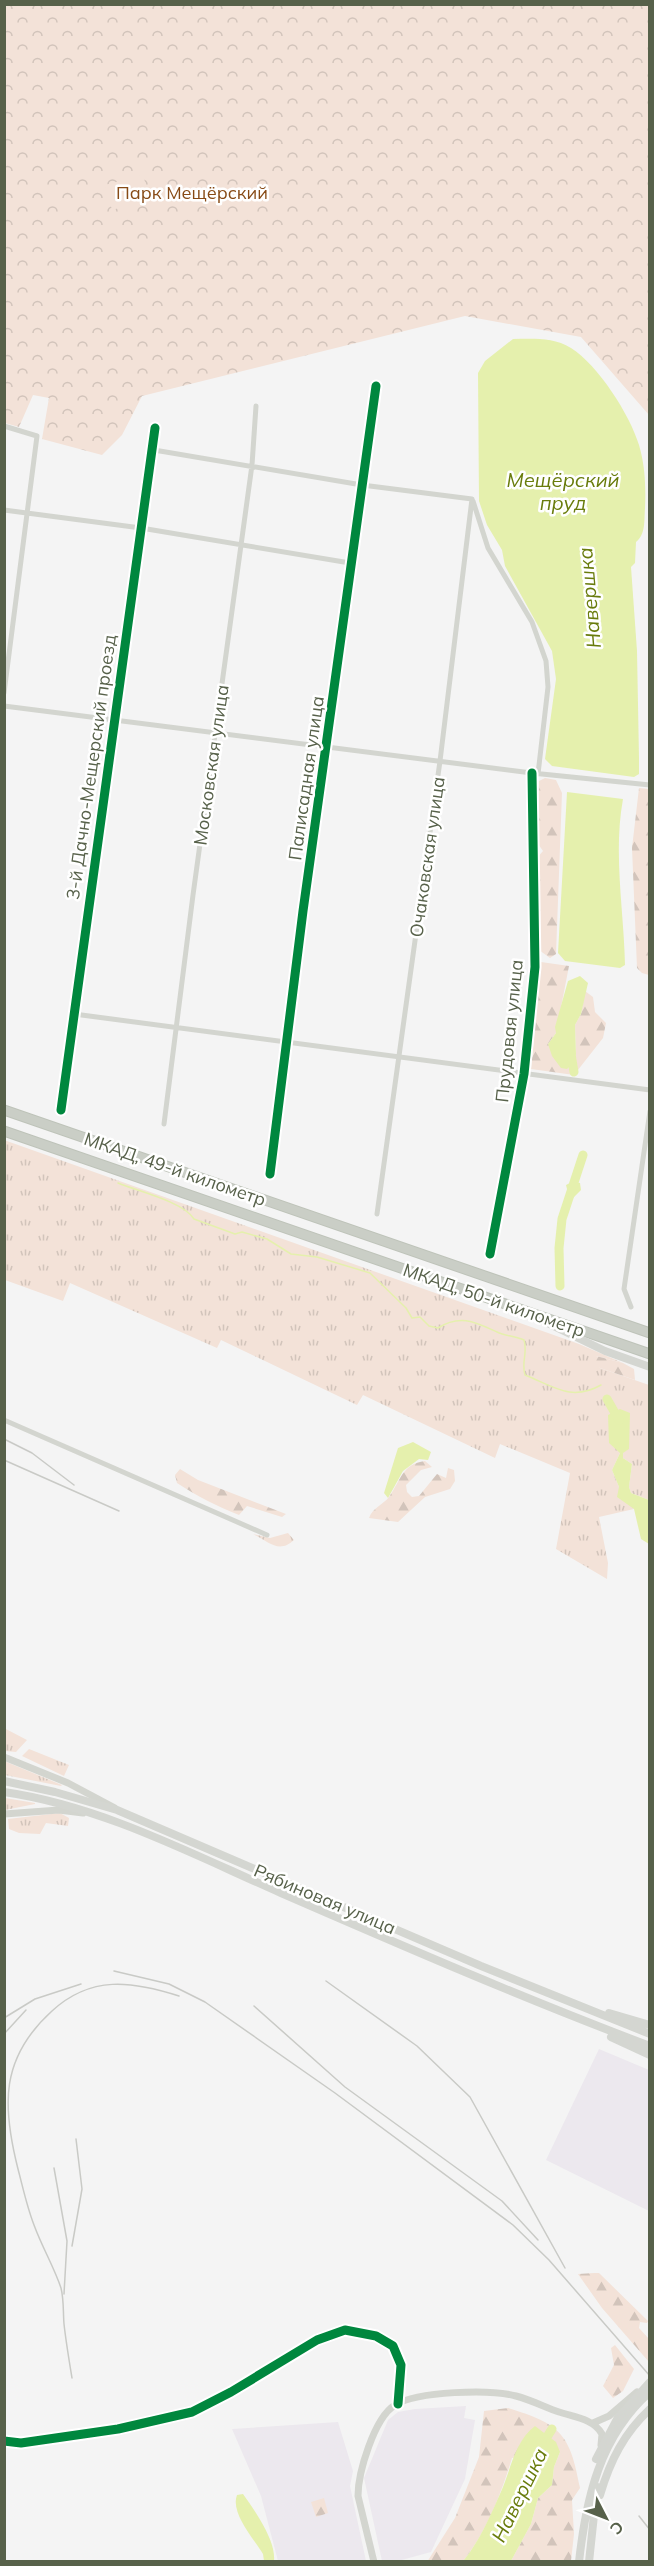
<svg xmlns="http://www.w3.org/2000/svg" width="654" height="2566" font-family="Mulish,sans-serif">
  <defs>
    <pattern id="grass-tufts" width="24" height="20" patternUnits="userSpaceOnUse" patternTransform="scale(1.5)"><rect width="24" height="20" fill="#f3e2d8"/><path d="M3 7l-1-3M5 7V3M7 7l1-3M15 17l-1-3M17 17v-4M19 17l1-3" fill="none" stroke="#d2c4bb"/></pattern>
    <pattern id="forest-firs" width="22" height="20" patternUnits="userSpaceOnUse" patternTransform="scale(1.5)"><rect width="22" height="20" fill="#f3e2d8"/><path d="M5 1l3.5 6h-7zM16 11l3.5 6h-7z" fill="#d2c4bb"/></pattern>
    <pattern id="park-crowns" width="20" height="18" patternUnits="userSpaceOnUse" patternTransform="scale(1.5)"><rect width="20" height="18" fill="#f3e2d8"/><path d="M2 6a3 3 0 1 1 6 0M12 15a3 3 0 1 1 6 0" fill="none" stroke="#d2c4bb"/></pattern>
  </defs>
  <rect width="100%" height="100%" fill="#f4f4f4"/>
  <!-- commercial -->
  <path fill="#ece8ee" d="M599,2049L649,2070V2211L546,2160Z
    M466,2406L464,2418L475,2420L465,2479L431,2552L398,2561H382L364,2478L388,2420L398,2412L415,2409Z
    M338,2422L353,2471L350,2486L366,2561H278L261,2496L232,2429Z"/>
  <!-- grass -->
  <path fill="url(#grass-tufts)" d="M4,1140L579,1344L623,1363L596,1356L600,1368L649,1385V1500L631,1493L629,1487L632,1464L623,1458V1452L629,1449L620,1453L612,1470L619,1487L634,1509L599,1517L608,1563L607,1579L556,1549L570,1473L500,1444L495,1458L363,1395L357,1405L221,1340L217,1348L70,1283L63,1301L5,1280Z
    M288,1533L294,1540C279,1554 269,1542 253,1534L270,1538Z
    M4,1728L27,1740L16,1752L5,1751Z
    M29,1749L69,1765L64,1776L22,1756Z
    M4,1761L62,1785L61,1786L5,1775Z
    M5,1798L35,1803V1804L5,1810Z
    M60,1813L69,1818L68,1826L46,1823L40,1834L19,1833L9,1829L8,1819Z"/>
  <!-- forest -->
  <path fill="url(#forest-firs)" d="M545,778L556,780L562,793L556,954L550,958L539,950L536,859L543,851L536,841L539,781Z
    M639,788L649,789V975L642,973L637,968L632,848Z
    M541,962L569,966L556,1033L548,1044L576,1054L575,1025L581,1014L585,991L593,997L595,1012L606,1023L603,1038L574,1075L531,1069Z
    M596,1356L623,1363L634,1369L635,1380L600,1368L593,1358Z
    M425,1461L432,1467L421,1470L406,1485L407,1492L412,1497L419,1496L437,1474L446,1478L448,1468L454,1470L455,1481L450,1489L425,1497L398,1522L369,1518C373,1507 383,1505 389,1497C401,1480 402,1464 425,1461Z
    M180,1469L198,1480L286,1514L282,1517L247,1506L239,1515C216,1506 197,1496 177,1483L175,1475Z
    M594,2273H599L648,2321L647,2323L640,2322L639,2328L649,2339V2362L602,2308L578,2274Z
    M615,2345L634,2369L623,2391L613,2398L603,2386L614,2365L611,2348Z
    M508,2408C561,2424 570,2434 580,2488L572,2500L574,2534L571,2561H511L531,2524L538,2498L552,2485L554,2467L560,2452L512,2458C501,2494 486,2533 463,2561L427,2562L455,2518L479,2457L484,2411Z
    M324,2498L328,2513L316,2517L311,2502Z"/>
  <!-- park -->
  <path fill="url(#park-crowns)" d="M4,5H649V415L581,337L465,316L142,396L122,435L102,455L42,439L49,398L33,395L19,427L5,423Z"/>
  <!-- pitch -->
  <path fill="#f3e2d8" d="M143,175L150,199L112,210L105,185Z
    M649,204V228L637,216Z"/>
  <!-- water -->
  <path fill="#e5f0ad" d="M513,339C533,339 553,337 571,348C598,365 630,415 639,445C645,465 646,487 645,508C644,520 646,534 636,542L635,563L631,567L637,651L639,758V774L634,777L552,766L545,759L556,679L552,651L505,566L502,550L487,525L479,501L478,373L485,361Z
    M567,792L623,799C613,854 624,911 625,965L620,968L565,961L558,953Z
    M580,976L588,983L581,1014L575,1025L576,1054L572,1064L567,1069L561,1068L552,1056L548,1044L556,1033L555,1027L568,981Z
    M572,1182L580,1183L581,1190L570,1201L566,1185Z
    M620,1409L630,1413L629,1449L623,1453V1458L632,1464L629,1487L631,1493L649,1500V1544L641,1539L634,1509L617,1497L619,1487L612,1470L620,1453L609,1443L608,1415Z
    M413,1442L431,1452L428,1460L419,1459L403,1471L388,1498L384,1493L398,1448Z
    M535,2426L556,2442L560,2452L554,2467L552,2485L538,2498L531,2524L511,2561H463C480,2541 492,2512 503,2487C511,2467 516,2440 535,2426Z
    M243,2494C255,2511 276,2540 274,2561H264L263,2554C254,2539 230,2513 237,2495Z"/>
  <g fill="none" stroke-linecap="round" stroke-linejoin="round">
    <!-- stream -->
    <path stroke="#e5f0ad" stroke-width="1.5" d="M118,1183C137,1191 184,1202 194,1219L235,1234L242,1232L267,1239L291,1254L317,1257L370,1273L406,1308L412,1318L420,1317L429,1326L438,1328C460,1314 475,1322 497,1332C505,1336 515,1336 524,1340C528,1353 521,1362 525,1375C553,1386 571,1402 601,1385"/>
    <!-- river -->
    <path stroke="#e5f0ad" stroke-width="9" d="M571,1054L574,1072
      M560,1286L559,1248L562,1219L583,1155
      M607,1399L619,1420
      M542,2445L552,2429"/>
    <defs>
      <path id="trunk" d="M4,1110L650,1333
        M4,1131L650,1354"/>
    </defs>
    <!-- trunk casing -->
    <use href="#trunk" stroke="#bec3b9" stroke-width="11"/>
    <!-- minor -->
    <path stroke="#d3d5cf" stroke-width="5" d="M4,426L37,436L4,693
      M154,450L362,485L472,499
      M473,501L488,548L532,622L546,661L548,687L538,774
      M4,510L141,528L350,563
      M4,706L532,773L650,785
      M74,1014L650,1090
      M61,1110L155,428
      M164,1124L193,895L252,465L256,406
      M270,1174L303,911L376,386
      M377,1214L440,761L472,499
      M490,1254L524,1074L535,967L532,773
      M631,1307L624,1289L650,1111
      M4,1420L267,1535
      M4,2441L21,2443L118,2429L192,2412L231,2392L317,2340L345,2330L376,2336L393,2346L401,2365L398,2404"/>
    <!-- tertiary -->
    <path stroke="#d3d5cf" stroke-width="7" d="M4,1757L68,1783L115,1808
      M4,1814L59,1810L83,1813
      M593,2423L609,2416L637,2392
      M374,2562L358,2496C358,2473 374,2418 395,2405C418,2391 490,2389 516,2396C531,2400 545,2407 559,2412C574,2417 594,2419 602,2434L601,2445"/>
    <!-- secondary -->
    <path stroke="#d4d6d1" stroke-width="8" d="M535,1317L605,1351L650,1367
      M4,1781L55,1792L117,1810L481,1966L650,2034
      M4,1792C101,1806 192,1854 281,1893C403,1946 525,1999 650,2046
      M609,2013L650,2025
      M611,2037L650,2055
      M596,2459L617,2419L650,2382
      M600,2495C610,2461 624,2433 650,2409
      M579,2562C586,2498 600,2436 650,2392
      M589,2562L597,2487"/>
    <!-- trunk -->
    <use href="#trunk" stroke="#cacec6" stroke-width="9"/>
    <!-- rail -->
    <path stroke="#c9cac6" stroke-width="1.5" d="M4,1439L32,1453L74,1485
      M4,1460L119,1511
      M114,1971L169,1984L205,2002L335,2093L513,2225L549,2260L650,2376
      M326,1981L417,2046L470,2097L565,2268
      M254,2006L345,2087L502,2201L538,2240
      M4,2018L35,1999L81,1984
      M4,2034L26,2010
      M54,2168L67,2241L64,2294
      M72,2246L82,2189L76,2139
      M72,2378C69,2360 66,2342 64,2324C63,2312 64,2300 61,2288C54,2267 42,2247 34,2225C27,2207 23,2188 18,2169C2,2106 0,2058 52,2011C91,1975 132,1981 179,1996
      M639,2516L650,2530"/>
    <defs>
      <path id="cycleway" d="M61,1110L155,428
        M270,1174L303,911L376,386
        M490,1254L524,1074L535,967L532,773
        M4,2441L21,2443L118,2429L192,2412L231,2392L317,2340L345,2330L376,2336L393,2346L401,2365L398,2404"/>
    </defs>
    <!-- cycleway casing -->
    <use href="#cycleway" stroke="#fff" stroke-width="13"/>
    <!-- cycleway -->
    <use href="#cycleway" stroke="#00873e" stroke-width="9"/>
  </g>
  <g text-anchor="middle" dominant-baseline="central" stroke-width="5" stroke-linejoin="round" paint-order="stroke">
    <!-- park labels -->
    <g font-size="18" fill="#874a15" stroke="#fff">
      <text x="192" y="192">Парк Мещёрский</text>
    </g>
    <!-- street labels -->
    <g font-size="18" fill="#57614a" stroke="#fff">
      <text transform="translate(211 765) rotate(-82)">Московская улица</text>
      <text transform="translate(91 767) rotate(-82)">3-й Дачно-Мещерский проезд</text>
      <text transform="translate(306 778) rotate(-82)">Палисадная улица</text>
      <text transform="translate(427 857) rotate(-82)">Очаковская улица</text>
      <text transform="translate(509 1031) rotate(-84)">Прудовая улица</text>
      <text transform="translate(175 1169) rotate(19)">МКАД, 49-й километр</text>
      <text transform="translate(494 1300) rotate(19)">МКАД, 50-й километр</text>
      <text transform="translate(325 1899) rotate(23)">Рябиновая улица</text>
    </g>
    <!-- water labels -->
    <g font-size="20" font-style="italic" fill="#697c0c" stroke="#fff">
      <text x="563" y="479">Мещёрский<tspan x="563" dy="23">пруд</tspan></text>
      <text transform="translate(589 598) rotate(-95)">Навершка</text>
      <text transform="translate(519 2495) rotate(-64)">Навершка</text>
    </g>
  </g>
  <!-- border -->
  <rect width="654" height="2566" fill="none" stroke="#57614a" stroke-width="12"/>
  <!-- north arrow -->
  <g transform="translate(606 2518) rotate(132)" stroke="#ffffff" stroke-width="4.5" paint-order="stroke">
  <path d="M0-4.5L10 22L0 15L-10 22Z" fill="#57614a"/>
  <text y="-9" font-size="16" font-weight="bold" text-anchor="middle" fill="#57614a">С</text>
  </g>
</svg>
